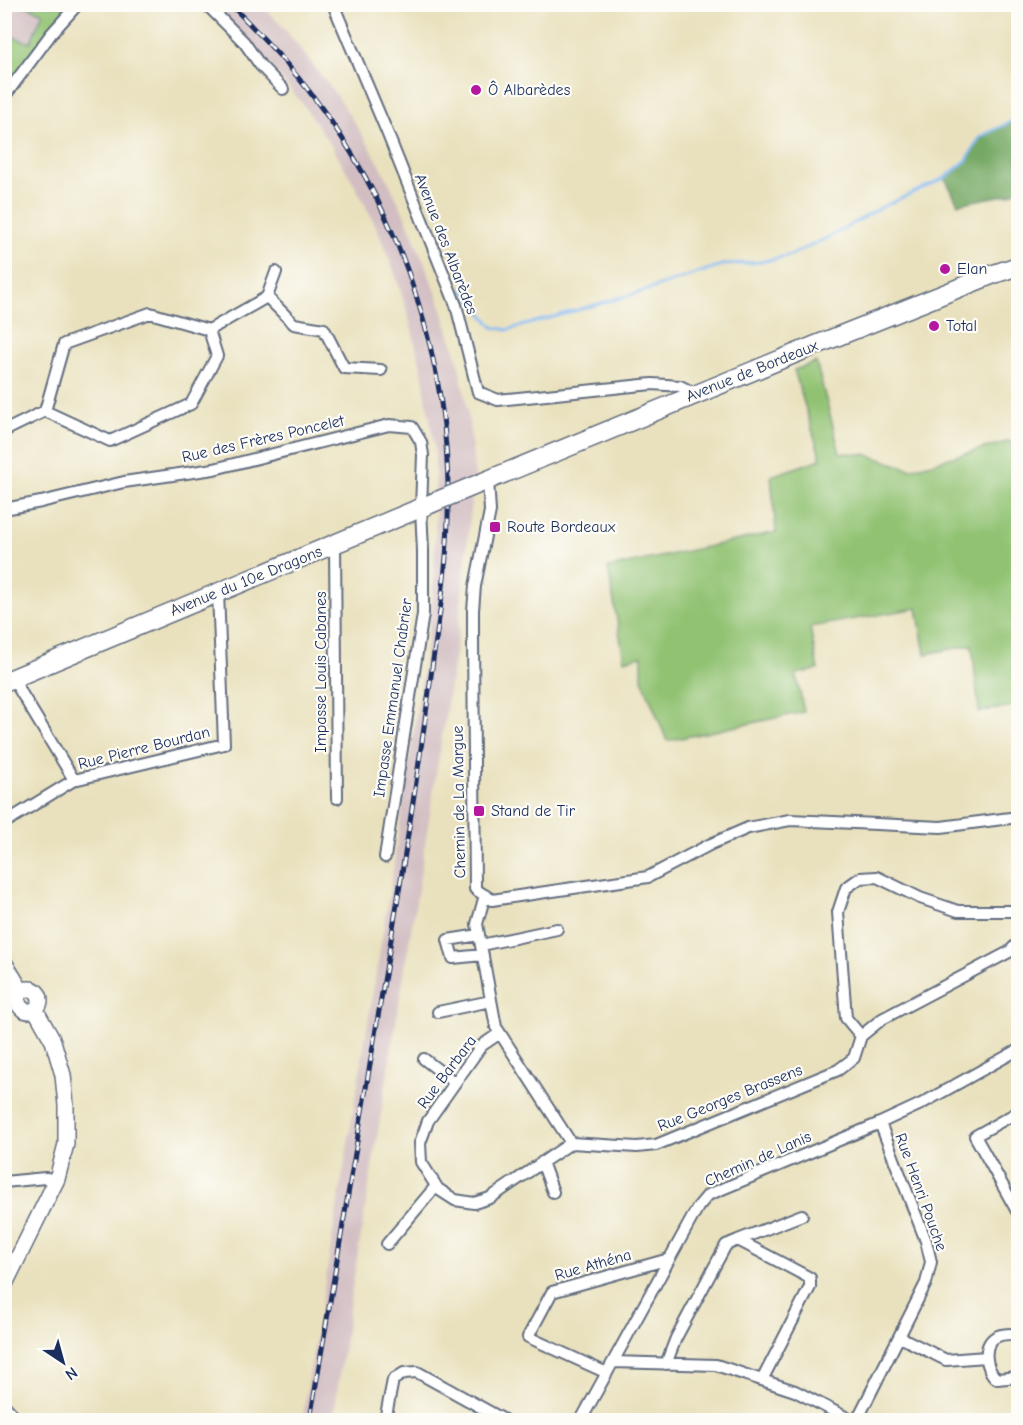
<svg xmlns="http://www.w3.org/2000/svg" width="1023" height="1425" font-family="'Comic Neue',sans-serif">
  <rect width="100%" height="100%" fill="#fdfcf7"/>
  <filter id="ink" filterUnits="userSpaceOnUse"><feTurbulence type="fractalNoise" baseFrequency=".0167" numOctaves="2"/><feDisplacementMap in="SourceGraphic" scale="12" xChannelSelector="R" yChannelSelector="G"/><feConvolveMatrix kernelMatrix="1 2 1 2 8 2 1 2 1" color-interpolation-filters="sRGB"/></filter>
  <filter id="wash" filterUnits="userSpaceOnUse"><feTurbulence type="fractalNoise" baseFrequency=".008" numOctaves="4" result="noise"/><feDisplacementMap in="SourceGraphic" scale="24" xChannelSelector="R" yChannelSelector="G"/><feGaussianBlur stdDeviation="1.35" result="paint"/><feColorMatrix in="noise" values="0 0 0 0 0 0 0 0 0 0 0 0 0 0 0 0 0 1.4 0 .05"/><feComposite in="paint" operator="in"/></filter>
  <g filter="url(#wash)">
    <rect width="100%" height="100%" fill="#e9e1bd"/>
    <!-- industrial -->
    <path fill="#d2bec2" d="M5,5L17,10L20,5H24L43,13L30,43L5,33Z
      M211,5H261L283,27L335,93L360,131L382,168L405,216L438,297L458,361L468,412L475,478L435,495V452L421,366L407,311L394,271L375,224L353,182L331,145L302,103L248,39Z
      M472,495L458,634L418,889L352,1289L333,1420H302L391,884L429,630L434,580L436,508Z"/>
    <!-- green -->
    <path fill="#91c272" stroke="#567868" stroke-width="1.5" d="M24,5H78L15,81L5,74L4,42L8,35L30,43L43,13Z
      M816,362L840,453L865,454L910,469L1010,441L1018,464V640L1017,641L1018,655V705L979,712L972,645L925,654L917,608L810,627L818,670L796,674L804,712L667,741L642,679V656L624,660L608,568L776,532L771,476L821,459L794,370Z"/>
    <!-- forest -->
    <path fill="#74a864" stroke="#486c61" stroke-width="1.5" d="M1018,118V190L1009,194L958,204L945,178L967,160L980,137Z"/>
    <g fill="none" stroke-linecap="round" stroke-linejoin="round">
      <!-- stream -->
      <path stroke="#84b9f3" stroke-width="3" d="M462,289L493,327L507,330L641,292L722,265L760,262L791,255L831,236L882,207L945,178L967,160L980,137L1018,118"/>
    </g>
  </g>
  <g filter="url(#ink)">
    <g fill="none" stroke-linecap="round" stroke-linejoin="round">
      <defs>
        <path id="street" d="M206,4L244,42L260,65L283,89
          M333,4L387,132L456,305L478,392L498,400L652,384L680,386L696,394
          M4,97L51,34L78,4
          M276,272L267,297L294,324L324,329L344,368L381,370
          M45,411L64,344L150,313L209,330
          M4,431L45,411L110,441L191,404L217,356L209,330L267,297
          M488,480L490,511L475,586L473,610V637L475,889L492,900L648,877L711,844L748,828L790,820L941,827L1018,817
          M4,509L41,502L124,482L214,469L389,425L412,427L421,442L423,455L421,508L423,551V614L385,857
          M335,544L337,798
          M13,679L74,780
          M4,823L74,780L224,744L218,592
          M485,895L477,924L496,1027L571,1143L637,1147L656,1145L838,1070L854,1058L861,1036L882,1019L1009,952L1018,943
          M479,935L448,940L453,958L483,955
          M481,945L557,929
          M438,1012L491,1001
          M500,1033L481,1046L428,1121L420,1143L421,1162L438,1189L455,1200L474,1203L490,1198L571,1143
          M861,1036L846,1018L838,912L846,888L860,878L877,877L920,898L958,911H1018
          M424,1059L455,1083
          M1018,1112L975,1136L1018,1213
          M542,1162L553,1192
          M4,1182L45,1178L57,1179
          M738,1240L802,1215
          M387,1244L436,1186
          M1018,1334C1012,1334 1004,1333 998,1336C981,1342 985,1370 997,1379L1018,1377
          M900,1337L946,1360L986,1357
          M613,1362L716,1365L795,1391L851,1420
          M666,1364L676,1338L726,1245L738,1240L810,1278V1287L762,1380
          M607,1373L528,1337L552,1292L669,1259
          M4,1405L18,1420
          M385,1420L393,1380L404,1373L417,1372L504,1420
          M581,1420L698,1207L708,1195L880,1123L921,1104L1018,1050
          M857,1420L926,1283L931,1262L926,1241L880,1123"/>
        <path id="secondary" d="M4,962L22,992
          M18 1000a11 11 0 1 1 22 0a11 11 0 1 1-22 0Z
          M4,1286L57,1179L66,1144V1105L63,1075L53,1041L35,1009"/>
        <path id="primary" d="M471,487L816,345L994,274L1018,266
          M4,682L430,504"/>
      </defs>
      <!-- street casing -->
      <use href="#street" stroke="#636d7f" stroke-width="14"/>
      <!-- secondary casing -->
      <use href="#secondary" stroke="#636d7f" stroke-width="18"/>
      <!-- primary casing -->
      <use href="#primary" stroke="#636d7f" stroke-width="21"/>
      <!-- street -->
      <use href="#street" stroke="#fff" stroke-width="10"/>
      <!-- secondary -->
      <use href="#secondary" stroke="#fff" stroke-width="15"/>
      <!-- primary -->
      <use href="#primary" stroke="#fff" stroke-width="18"/>
      <defs>
        <path id="rail" d="M230,4C260,34 290,65 315,99C405,219 452,369 448,519C447,566 440,613 433,660C423,742 410,823 397,904C368,1076 339,1248 310,1420"/>
      </defs>
      <!-- rail casing -->
      <use href="#rail" stroke="#1b2f5e" stroke-width="5"/>
      <!-- rail -->
      <use href="#rail" stroke="#fdfcf7" stroke-width="3" stroke-dasharray="9" stroke-linecap="butt"/>
      <defs>
        <path id="primary-bridge" d="M430,504L471,487"/>
      </defs>
      <!-- primary-bridge casing -->
      <use href="#primary-bridge" stroke="#636d7f" stroke-width="21" stroke-linecap="butt"/>
      <!-- primary-bridge -->
      <use href="#primary-bridge" stroke="#fff" stroke-width="18"/>
    </g>
  </g>
  <!-- markers -->
  <g fill="#b5179e" stroke="#fdfcf7" stroke-width="2">
    <circle cx="476" cy="90" r="6"/>
    <circle cx="945" cy="269" r="6"/>
    <circle cx="934" cy="326" r="6"/>
    <rect x="489" y="521" width="12" height="12" rx="3"/>
    <rect x="473" y="805" width="12" height="12" rx="3"/>
  </g>
  <g text-anchor="middle" dominant-baseline="central" stroke-width="4.5" stroke-linejoin="round" paint-order="stroke">
    <!-- poi labels -->
    <g font-size="16" fill="#1b2f5e" stroke="#fdfcf7" text-anchor="start">
      <text x="488" y="90">Ô Albarèdes</text>
      <text x="957" y="269">Elan</text>
      <text x="946" y="326">Total</text>
      <text x="507" y="527">Route Bordeaux</text>
      <text x="491" y="811">Stand de Tir</text>
    </g>
    <!-- street labels -->
    <g font-size="16" fill="#1b2f5e" stroke="#fdfcf7">
      <text transform="translate(446 244) rotate(69)">Avenue des Albarèdes</text>
      <text transform="translate(752 371) rotate(-22)">Avenue de Bordeaux</text>
      <text transform="translate(263 439) rotate(-13)">Rue des Frères Poncelet</text>
      <text transform="translate(246 581) rotate(-22)">Avenue du 10e Dragons</text>
      <text transform="translate(321 672) rotate(-90)">Impasse Louis Cabanes</text>
      <text transform="translate(393 698) rotate(-82)">Impasse Emmanuel Chabrier</text>
      <text transform="translate(144 748) rotate(-14)">Rue Pierre Bourdan</text>
      <text transform="translate(459 802) rotate(-91)">Chemin de La Margue</text>
      <text transform="translate(447 1072) rotate(-53)">Rue Barbara</text>
      <text transform="translate(730 1098) rotate(-22)">Rue Georges Brassens</text>
      <text transform="translate(758 1159) rotate(-24)">Chemin de Lanis</text>
      <text transform="translate(921 1192) rotate(70)">Rue Henri Pouche</text>
      <text transform="translate(593 1265) rotate(-16)">Rue Athéna</text>
    </g>
  </g>
  <!-- margin -->
  <rect width="1023" height="1425" fill="none" stroke="#fdfcf7" stroke-width="24"/>
  <!-- north arrow -->
  <g transform="translate(63 1362) rotate(144)" stroke="#fdfcf7" stroke-width="4.5" paint-order="stroke">
  <path d="M0-4.5L10 22L0 15L-10 22Z" fill="#1b2f5e"/>
  <text y="-9" font-size="16" font-weight="bold" text-anchor="middle" fill="#1b2f5e">N</text>
  </g>
</svg>
